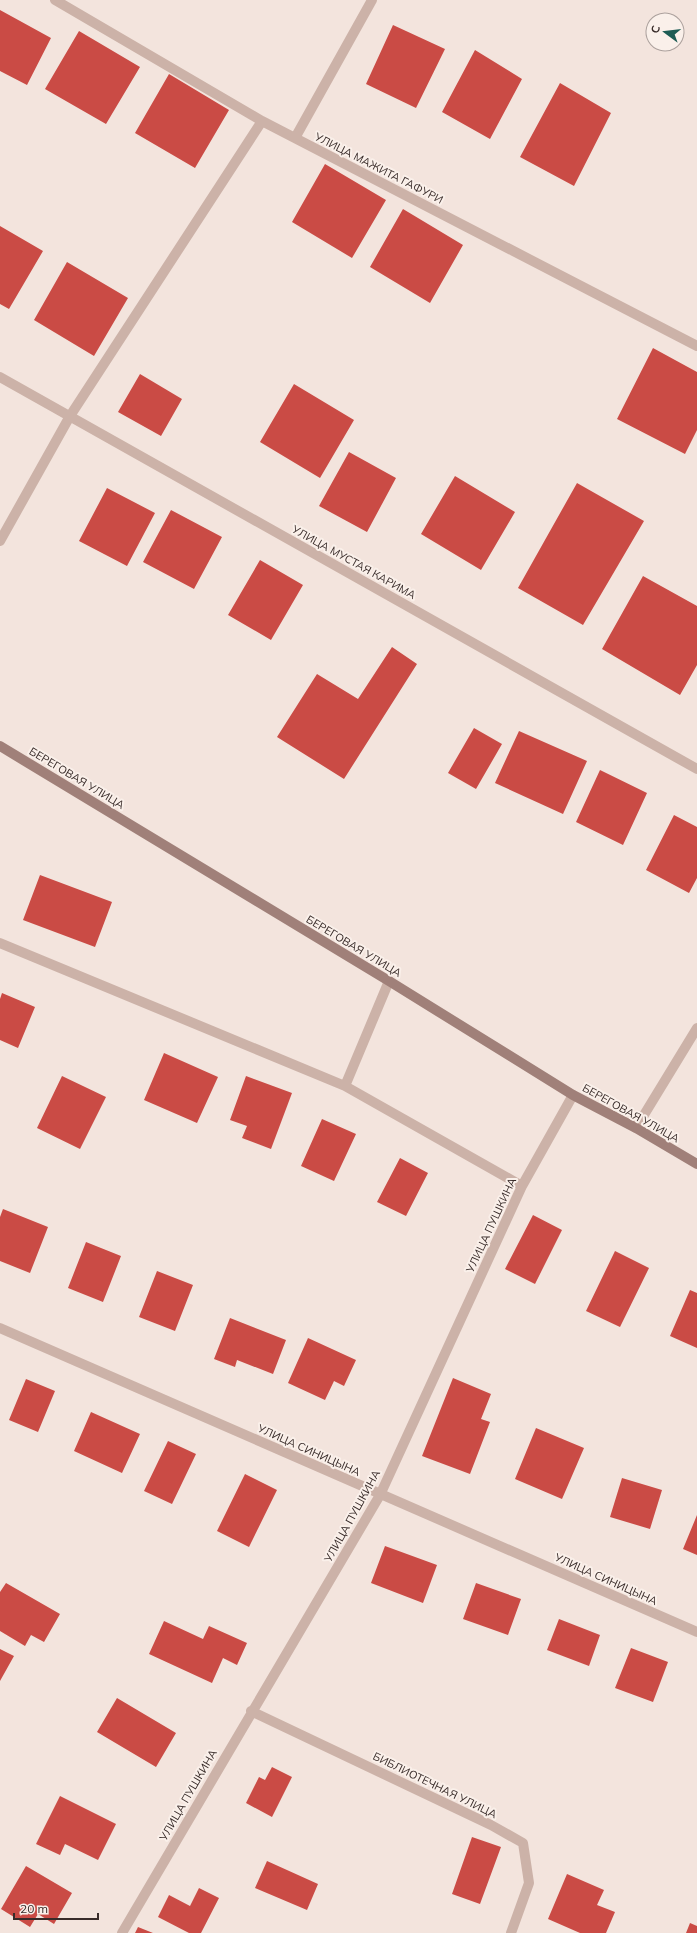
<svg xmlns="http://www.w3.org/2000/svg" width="697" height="1933" font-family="Mulish,sans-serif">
  <rect width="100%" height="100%" fill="#f3e4dd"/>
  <!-- building -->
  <path fill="#ca4b45" d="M0,10L51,38L27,85L0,71Z
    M393,25L445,49L416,108L366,84Z
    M79,31L140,67L106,124L45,89Z
    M475,50L522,79L490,139L442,112Z
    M169,74L229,110L195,168L135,133Z
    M560,83L611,113L574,186L520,157Z
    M325,164L386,200L352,258L292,222Z
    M403,209L463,245L430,303L370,267Z
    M0,226L43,251L9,309L0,304Z
    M67,262L128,298L94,356L34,320Z
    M653,348L697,372V430L685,454L617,419Z
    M140,374L182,399L161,436L118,412Z
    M294,384L354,420L320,478L260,442Z
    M349,452L396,478L367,532L319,506Z
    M455,476L515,512L481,570L421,534Z
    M577,483L644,521L583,625L518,588Z
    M107,488L155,513L127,566L79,541Z
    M171,510L222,537L194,589L143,562Z
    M260,560L303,585L271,640L228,615Z
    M643,576L697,606V665L680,695L602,649Z
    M392,647L417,664L344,779L277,737L317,674L358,699Z
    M474,728L502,744L476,789L448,773Z
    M519,731L587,761L563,814L495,783Z
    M600,770L647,793L623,845L576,822Z
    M674,815L697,827V878L689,893L646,870Z
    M40,875L112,902L95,947L23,920Z
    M2,993L35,1007L18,1048L0,1040V999Z
    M164,1053L218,1077L197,1123L144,1100Z
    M62,1076L106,1097L80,1149L37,1128Z
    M246,1076L292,1093L271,1149L242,1138L247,1126L230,1120Z
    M322,1119L356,1134L334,1181L301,1166Z
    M400,1158L428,1173L406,1216L377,1202Z
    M3,1209L48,1227L30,1273L0,1261V1217Z
    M533,1215L562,1230L535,1284L505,1269Z
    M86,1242L121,1256L103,1302L68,1288Z
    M615,1251L649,1268L620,1327L586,1311Z
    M157,1271L193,1285L175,1331L139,1317Z
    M690,1290L697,1293V1348L670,1336Z
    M230,1318L286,1340L273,1374L237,1360L235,1367L214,1359Z
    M308,1338L356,1360L344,1386L334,1381L325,1400L288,1383Z
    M453,1378L491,1394L481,1419L490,1422L470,1474L422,1456Z
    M26,1379L55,1391L38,1432L9,1420Z
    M91,1412L140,1434L122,1473L74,1451Z
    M536,1428L584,1448L562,1499L515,1479Z
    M168,1441L196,1454L172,1504L144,1491Z
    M245,1474L277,1490L249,1547L217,1531Z
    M622,1478L662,1490L650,1529L610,1517Z
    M697,1515V1555L683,1549Z
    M385,1546L437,1565L423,1603L371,1583Z
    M6,1583L60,1614L44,1642L31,1635L25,1646L0,1631V1592Z
    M476,1583L521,1599L508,1635L463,1619Z
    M559,1619L600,1635L589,1666L547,1650Z
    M164,1621L203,1639L209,1626L247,1643L237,1665L223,1658L212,1683L149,1654Z
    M631,1648L668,1662L653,1702L615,1688Z
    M0,1649L14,1656L0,1681Z
    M117,1698L176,1733L156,1767L97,1732Z
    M272,1767L292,1777L272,1817L246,1803L259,1777L265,1780Z
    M60,1796L116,1824L98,1860L65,1844L60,1855L36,1844Z
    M472,1837L501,1847L480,1904L452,1894Z
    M267,1861L318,1884L307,1910L255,1888Z
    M26,1866L72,1893L54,1924L38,1914L30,1927L1,1909Z
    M567,1874L604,1890L597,1905L615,1912L606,1933H580L548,1919Z
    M199,1888L219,1898L201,1933H189L158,1917L169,1895L190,1906Z
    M690,1923L697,1926V1933H686Z
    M138,1927L153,1933H135Z"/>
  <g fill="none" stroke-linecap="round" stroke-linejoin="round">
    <!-- minor -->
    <path stroke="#ccb2a8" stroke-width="10" d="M55,0L262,121L697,346
      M295,138L372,0
      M0,377L697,769
      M0,541L70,416L262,121
      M0,943L345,1086L389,981
      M345,1086L522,1186
      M636,1128L697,1028
      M0,1328L697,1632
      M251,1711L491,1825L523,1843L529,1883L511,1933
      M122,1933L380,1495L522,1186L573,1095"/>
    <!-- secondary -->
    <path stroke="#a08079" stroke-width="10" d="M0,746L389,981L573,1095L636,1128L697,1164"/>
  </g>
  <g text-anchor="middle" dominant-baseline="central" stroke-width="4" stroke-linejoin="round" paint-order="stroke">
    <!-- street labels -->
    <g font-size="11" fill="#382b29" stroke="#faf0ea">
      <text transform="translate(379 168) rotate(27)">УЛИЦА МАЖИТА ГАФУРИ</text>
      <text transform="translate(354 562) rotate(29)">УЛИЦА МУСТАЯ КАРИМА</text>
      <text transform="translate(77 778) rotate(31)">БЕРЕГОВАЯ УЛИЦА</text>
      <text transform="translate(354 946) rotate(31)">БЕРЕГОВАЯ УЛИЦА</text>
      <text transform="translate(631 1113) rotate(29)">БЕРЕГОВАЯ УЛИЦА</text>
      <text transform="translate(491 1225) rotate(-65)">УЛИЦА ПУШКИНА</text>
      <text transform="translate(309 1450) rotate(24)">УЛИЦА СИНИЦЫНА</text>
      <text transform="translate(352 1516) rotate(-61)">УЛИЦА ПУШКИНА</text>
      <text transform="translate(606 1579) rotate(24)">УЛИЦА СИНИЦЫНА</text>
      <text transform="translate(435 1785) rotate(26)">БИБЛИОТЕЧНАЯ УЛИЦА</text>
      <text transform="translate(188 1795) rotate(-60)">УЛИЦА ПУШКИНА</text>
    </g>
  </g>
  <!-- north arrow -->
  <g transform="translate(665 32) rotate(285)"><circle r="19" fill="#faf0ea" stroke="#aca19d"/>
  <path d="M0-3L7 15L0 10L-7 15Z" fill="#1d5c54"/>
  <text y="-6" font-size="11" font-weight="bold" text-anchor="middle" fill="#382b29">С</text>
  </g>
  <!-- scale -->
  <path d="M14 1913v6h84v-6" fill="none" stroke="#382b29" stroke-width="2"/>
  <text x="20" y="1913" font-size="12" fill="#382b29" stroke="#faf0ea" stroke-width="3" paint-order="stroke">20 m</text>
</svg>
